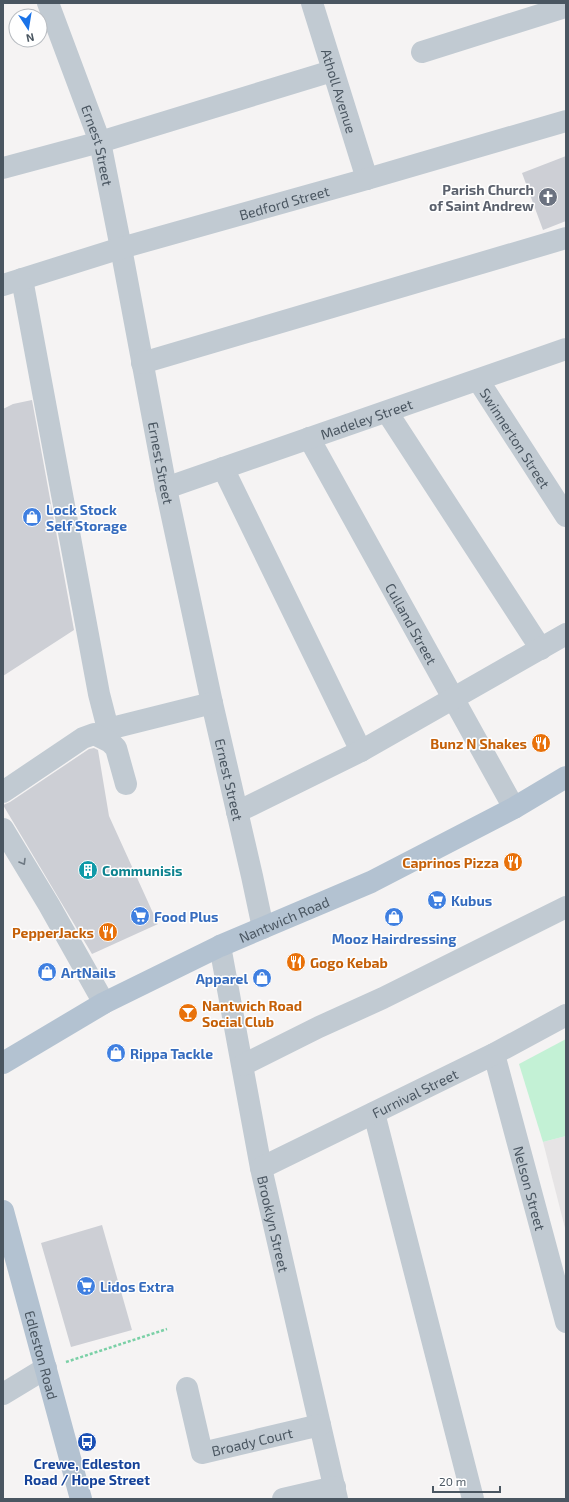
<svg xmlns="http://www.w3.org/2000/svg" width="569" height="1502" font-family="'Exo 2',sans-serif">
  <rect width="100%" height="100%" fill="#f5f3f3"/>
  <!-- education -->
  <path fill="#e6e4e5" d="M566,1136V1232L543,1142Z"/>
  <!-- green -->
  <path fill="#c3f1d5" d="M566,1039V1136L543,1142L519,1064Z"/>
  <!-- building -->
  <path fill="#cdcfd5" d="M566,156V221L543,230L522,173Z
    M32,400L74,630L3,676V409L13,404Z
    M94,748L98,750L109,816L158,924L92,954L3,805L10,802L89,749Z
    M102,1225L132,1330L71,1347L41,1243Z"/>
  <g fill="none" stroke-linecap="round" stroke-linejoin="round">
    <!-- path -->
    <path stroke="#7ad0a6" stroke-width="2.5" stroke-dasharray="3 2" stroke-linecap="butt" d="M66,1362L167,1329"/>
    <!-- minor -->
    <g stroke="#c1cad2" stroke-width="22">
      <path id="s1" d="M48,3L100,142L121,248L166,488L212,703L252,876L263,928"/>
      <path id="s2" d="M312,3L367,179"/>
      <path d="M422,52L562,8"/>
      <path d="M3,168L100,142L332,71"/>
      <path d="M22,279L99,694L108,729L212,703"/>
      <path id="s3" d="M3,285L121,248L367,179L566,121"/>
      <path d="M142,363L566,238"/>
      <path id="s4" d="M478,380L566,516"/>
      <path d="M387,412L541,649"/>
      <path id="s5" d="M309,438L514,808"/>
      <path d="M223,468L361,751"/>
      <path id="s6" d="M166,488L566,349"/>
      <path d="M3,792L83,738L94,734L110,742L116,748L126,784"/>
      <path d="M237,812L361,751L566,634"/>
      <path d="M3,829L49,905L104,1003"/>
      <path id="s7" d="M220,946L261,1168L337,1499"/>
      <path id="s8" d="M494,1054L566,1322"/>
      <path d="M243,1065L319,1027L383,998L566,907"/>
      <path d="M374,1113L473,1499"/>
      <path id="s9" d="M261,1168L494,1054L566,1015"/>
      <path id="s10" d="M187,1388L202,1453L320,1425"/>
      <path d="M3,1394L46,1368"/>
      <path d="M283,1499L335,1487"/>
    </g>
    <!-- major -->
    <g stroke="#b3c2d1" stroke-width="22">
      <path id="s11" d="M3,1063L104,1003L220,946L371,882L514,808L566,777"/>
      <path id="s12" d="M3,1211L81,1499"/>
    </g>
  </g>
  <!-- one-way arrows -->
  <defs><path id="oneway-chevron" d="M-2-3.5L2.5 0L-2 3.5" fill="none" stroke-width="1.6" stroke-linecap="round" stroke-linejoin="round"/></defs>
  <use stroke="#6e7983" href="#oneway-chevron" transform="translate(23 862) rotate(59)"/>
  <!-- icons -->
  <defs>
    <symbol id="church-disc" viewBox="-11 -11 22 22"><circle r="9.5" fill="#6b7280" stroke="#fff"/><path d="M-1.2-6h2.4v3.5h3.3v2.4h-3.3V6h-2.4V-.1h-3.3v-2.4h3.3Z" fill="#fff"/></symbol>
    <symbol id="shop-disc" viewBox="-11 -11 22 22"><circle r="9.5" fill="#3f7fe0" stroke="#fff"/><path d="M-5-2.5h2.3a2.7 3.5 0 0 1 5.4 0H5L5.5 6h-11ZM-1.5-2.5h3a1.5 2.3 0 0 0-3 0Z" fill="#fff"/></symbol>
    <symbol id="restaurant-disc" viewBox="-11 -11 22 22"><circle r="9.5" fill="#e8710a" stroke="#fff"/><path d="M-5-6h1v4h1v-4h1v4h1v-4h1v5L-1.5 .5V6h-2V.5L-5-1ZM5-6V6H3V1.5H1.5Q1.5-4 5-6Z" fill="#fff"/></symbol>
    <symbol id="building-disc" viewBox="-11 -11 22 22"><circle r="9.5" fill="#0f9aa8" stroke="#fff"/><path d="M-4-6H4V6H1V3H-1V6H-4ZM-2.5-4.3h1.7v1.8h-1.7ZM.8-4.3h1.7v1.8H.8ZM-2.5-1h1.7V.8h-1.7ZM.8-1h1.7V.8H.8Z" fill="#fff"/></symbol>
    <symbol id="supermarket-disc" viewBox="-11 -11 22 22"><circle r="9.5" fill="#3f7fe0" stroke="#fff"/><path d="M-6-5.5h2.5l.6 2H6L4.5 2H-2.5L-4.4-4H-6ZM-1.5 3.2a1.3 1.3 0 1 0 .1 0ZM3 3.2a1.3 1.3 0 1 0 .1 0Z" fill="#fff"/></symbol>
    <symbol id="bar-disc" viewBox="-11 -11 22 22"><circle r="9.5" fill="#e8710a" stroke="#fff"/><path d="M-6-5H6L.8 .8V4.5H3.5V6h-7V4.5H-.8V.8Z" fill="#fff"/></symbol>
    <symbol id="bus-disc" viewBox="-11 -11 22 22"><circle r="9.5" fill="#1a4fb4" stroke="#fff"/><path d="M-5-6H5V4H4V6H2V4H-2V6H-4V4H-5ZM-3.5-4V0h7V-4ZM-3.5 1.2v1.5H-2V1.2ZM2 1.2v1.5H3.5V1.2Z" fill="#fff"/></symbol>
  </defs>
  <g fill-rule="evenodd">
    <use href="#church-disc" x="537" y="186" width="22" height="22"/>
    <use href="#shop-disc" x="21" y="506" width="22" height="22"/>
    <use href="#restaurant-disc" x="530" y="732" width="22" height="22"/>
    <use href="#restaurant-disc" x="502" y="851" width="22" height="22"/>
    <use href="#building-disc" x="77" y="859" width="22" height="22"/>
    <use href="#supermarket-disc" x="426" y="889" width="22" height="22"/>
    <use href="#supermarket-disc" x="129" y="905" width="22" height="22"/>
    <use href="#shop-disc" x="383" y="906" width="22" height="22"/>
    <use href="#restaurant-disc" x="97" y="921" width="22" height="22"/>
    <use href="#restaurant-disc" x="285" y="951" width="22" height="22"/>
    <use href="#shop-disc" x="36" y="961" width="22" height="22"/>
    <use href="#shop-disc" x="251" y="967" width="22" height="22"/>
    <use href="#bar-disc" x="177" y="1002" width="22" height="22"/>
    <use href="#shop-disc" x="105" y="1042" width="22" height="22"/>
    <use href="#supermarket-disc" x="75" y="1275" width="22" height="22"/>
    <use href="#bus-disc" x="76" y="1431" width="22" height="22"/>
  </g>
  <g text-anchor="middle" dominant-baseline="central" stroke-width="3" stroke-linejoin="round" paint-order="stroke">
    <!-- street labels -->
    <g font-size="14" fill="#4a5661" stroke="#fff">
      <text stroke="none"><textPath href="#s2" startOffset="92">Atholl Avenue</textPath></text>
      <text stroke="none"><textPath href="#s1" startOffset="151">Ernest Street</textPath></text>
      <text stroke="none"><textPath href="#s3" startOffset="293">Bedford Street</textPath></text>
      <text stroke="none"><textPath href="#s6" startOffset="212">Madeley Street</textPath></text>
      <text stroke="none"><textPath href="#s4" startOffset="69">Swinnerton Street</textPath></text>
      <text stroke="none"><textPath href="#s1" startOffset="475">Ernest Street</textPath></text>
      <text stroke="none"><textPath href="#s5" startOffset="212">Culland Street</textPath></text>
      <text stroke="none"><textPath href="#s1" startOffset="799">Ernest Street</textPath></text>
      <text stroke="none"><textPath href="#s11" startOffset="316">Nantwich Road</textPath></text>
      <text stroke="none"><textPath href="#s9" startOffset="171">Furnival Street</textPath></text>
      <text stroke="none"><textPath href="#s8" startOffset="139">Nelson Street</textPath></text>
      <text stroke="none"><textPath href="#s7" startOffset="283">Brooklyn Street</textPath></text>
      <text stroke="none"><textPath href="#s12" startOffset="149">Edleston Road</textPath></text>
      <text stroke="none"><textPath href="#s10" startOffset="118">Broady Court</textPath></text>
    </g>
    <!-- worship labels -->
    <g font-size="14" font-weight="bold" fill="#5b616d" stroke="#fff" text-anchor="end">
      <text x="534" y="189">Parish Church<tspan x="534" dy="16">of Saint Andrew</tspan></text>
    </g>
    <!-- shop labels -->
    <g font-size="14" font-weight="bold" fill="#366cbe" stroke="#fff" text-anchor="start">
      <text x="46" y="509">Lock Stock<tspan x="46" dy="16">Self Storage</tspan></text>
      <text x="451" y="900">Kubus</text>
      <text x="154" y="916">Food Plus</text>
      <text x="394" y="938" text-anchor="middle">Mooz Hairdressing</text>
      <text x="61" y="972">ArtNails</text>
      <text x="248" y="978" text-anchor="end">Apparel</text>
      <text x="130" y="1053">Rippa Tackle</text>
      <text x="100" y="1286">Lidos Extra</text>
    </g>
    <!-- food labels -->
    <g font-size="14" font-weight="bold" fill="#c56008" stroke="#fff" text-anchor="end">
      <text x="527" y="743">Bunz N Shakes</text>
      <text x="499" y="862">Caprinos Pizza</text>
      <text x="94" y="932">PepperJacks</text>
      <text x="310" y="962" text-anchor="start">Gogo Kebab</text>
      <text x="202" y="1005" text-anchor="start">Nantwich Road<tspan x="202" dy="16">Social Club</tspan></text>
    </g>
    <!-- culture labels -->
    <g font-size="14" font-weight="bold" fill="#0d838f" stroke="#fff" text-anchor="start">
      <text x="102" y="870">Communisis</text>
    </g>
    <!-- transit labels -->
    <g font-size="14" font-weight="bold" fill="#164399" stroke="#fff">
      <text x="87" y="1463">Crewe, Edleston<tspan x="87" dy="16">Road / Hope Street</tspan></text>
    </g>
  </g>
  <!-- border -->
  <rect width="569" height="1502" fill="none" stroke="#4a5661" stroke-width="8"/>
  <!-- north arrow -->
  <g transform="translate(28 28) rotate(168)"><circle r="19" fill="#ffffff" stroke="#b7bbc0"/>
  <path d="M0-3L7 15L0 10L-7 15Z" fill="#1a73e8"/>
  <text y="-6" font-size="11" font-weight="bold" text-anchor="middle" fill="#4a5661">N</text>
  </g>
  <!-- scale -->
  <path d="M433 1486v6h67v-6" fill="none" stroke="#4a5661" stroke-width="2"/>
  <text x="439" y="1486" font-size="12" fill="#4a5661" stroke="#ffffff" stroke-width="3" paint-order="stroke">20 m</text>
</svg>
